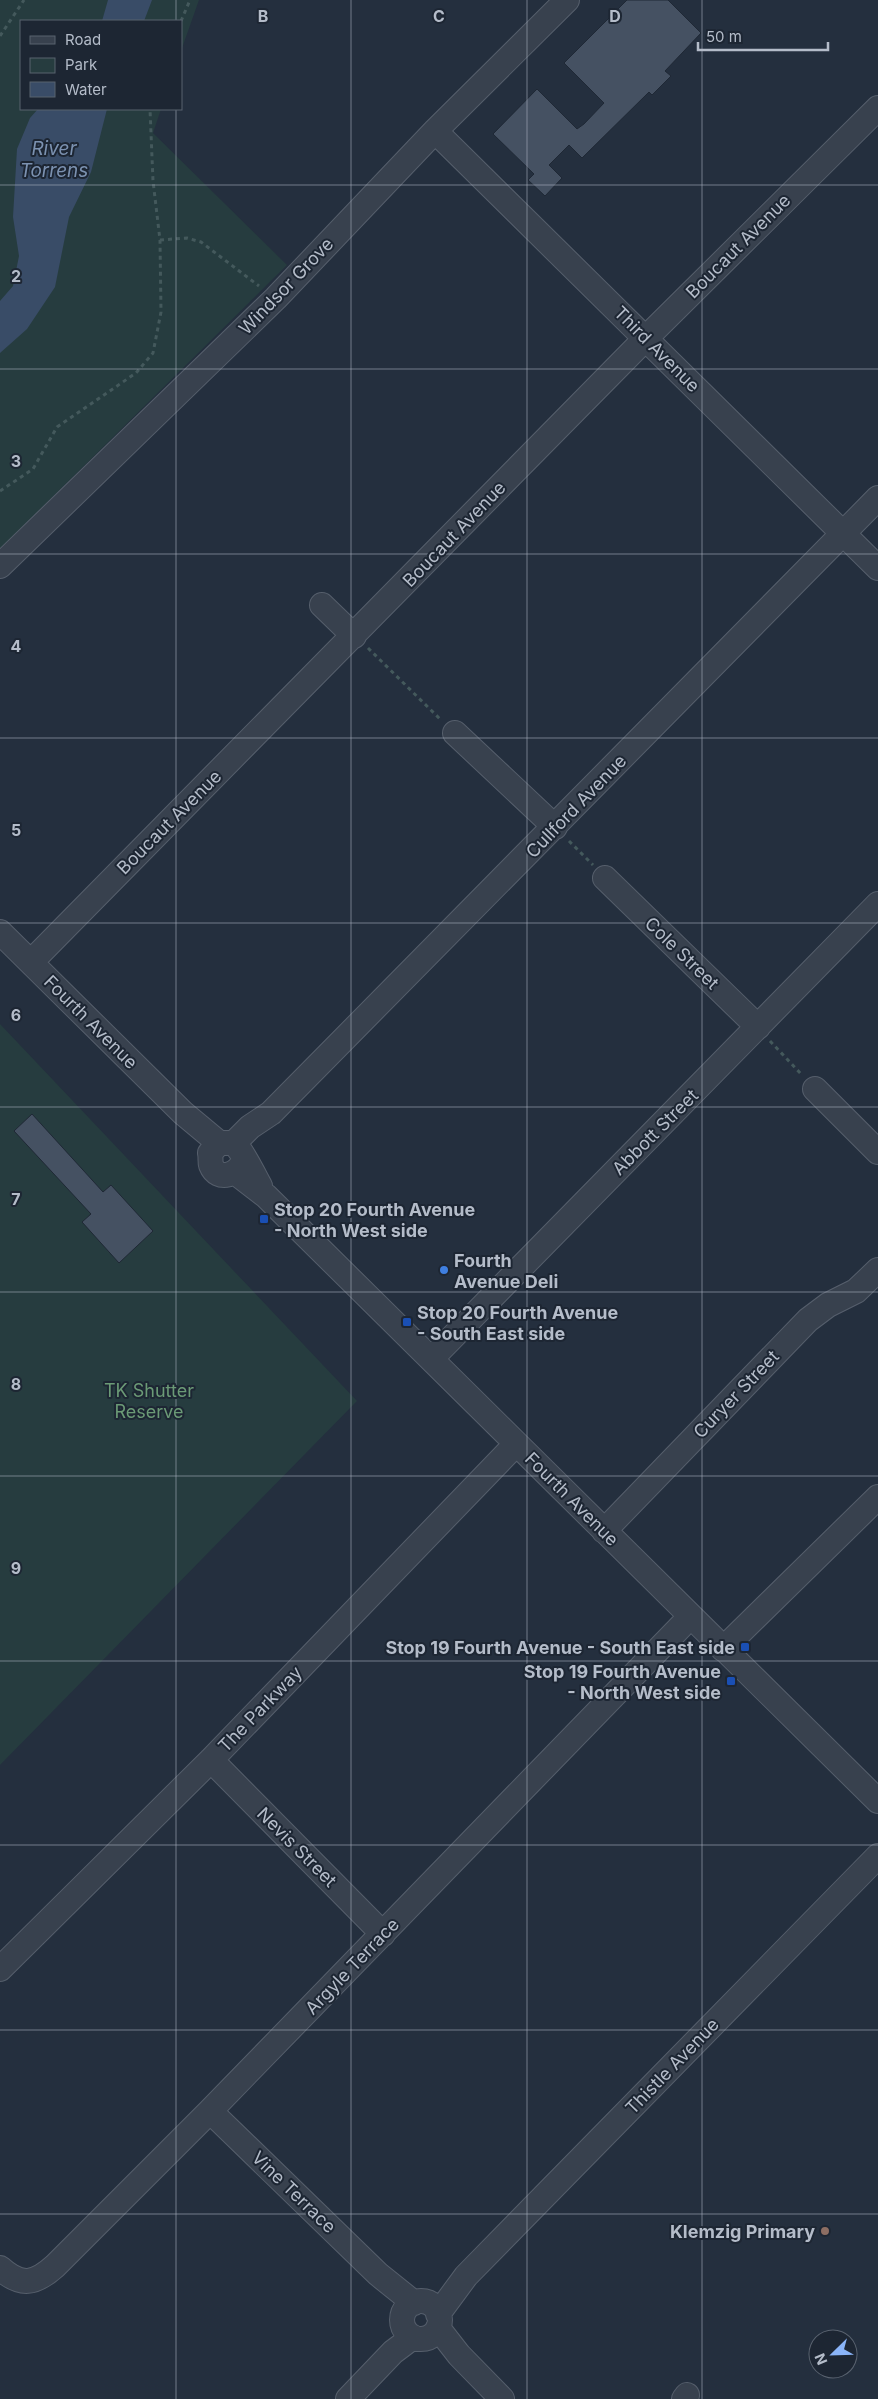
<svg xmlns="http://www.w3.org/2000/svg" width="878" height="2399" font-family="Inter,sans-serif">
  <rect width="100%" height="100%" fill="#242f3e"/>
  <!-- green -->
  <path fill="#263c3f" d="M0,0H199L181,51V21H21V109H161L153,133L287,265L0,549Z
    M0,1024L357,1401L0,1765Z"/>
  <!-- water -->
  <path fill="#394c67" d="M108,0H152L144,21H102Z
    M38,109H107L91,172L69,217L55,287L27,329L0,353V301L13,286L19,256L13,217L17,149L30,118Z"/>
  <!-- building -->
  <path fill="#455162" stroke="#1f2835" d="M627,0H668L701,33L665,71L671,76L652,95L649,92L582,158L569,145L549,165L562,178L545,196L528,180L534,174L493,134L537,89L577,129L584,124L604,103L564,63Z
    M32,1114L103,1192L111,1185L153,1231L119,1263L82,1222L91,1214L14,1131Z"/>
  <g fill="none" stroke-linecap="round" stroke-linejoin="round">
    <defs>
      <path id="minor" d="M435,131L878,568
        M0,566L276,298L435,131L567,0
        M322,605L354,636
        M455,733L555,827
        M605,878L758,1027
        M0,932L183,1113L219,1143
        M31,962L646,338L878,108
        M815,1089L878,1152
        M234,1143L250,1127L271,1113L878,498
        M244,1160C239,1174 218,1183 211,1165C210,1162 211,1157 210,1153L219,1143H234C244,1153 252,1172 260,1186
        M236,1173L266,1196C471,1396 673,1600 878,1801
        M432,1358L878,904
        M604,1531L808,1320L828,1305L856,1291L878,1270
        M723,1649L878,1497
        M211,1760L383,1934
        M0,1969L211,1760L516,1444
        M210,2111L378,2274L414,2303
        M0,2268C21,2287 35,2284 55,2266L210,2111L690,1617
        M402 2320a19 19 0 1 1 38 0a19 19 0 1 1-38 0Z
        M438,2314L466,2276L878,1856
        M438,2328L459,2355L502,2399
        M348,2399L393,2352L413,2337
        M684,2399L687,2395"/>
    </defs>
    <!-- minor casing -->
    <use href="#minor" stroke="#565f6c" stroke-width="26"/>
    <!-- path -->
    <path stroke="#44595c" stroke-width="3" stroke-dasharray="4 4" stroke-linecap="butt" d="M181,21L190,0
      M0,36L24,0
      M160,240L187,238L201,242L259,286
      M0,491L33,469L57,427L136,373L153,353L161,312L160,240L153,181L150,109
      M368,648L442,721
      M569,841L593,865
      M770,1041L802,1075"/>
    <!-- minor -->
    <use href="#minor" stroke="#38414e" stroke-width="24"/>
  </g>
  <!-- grid -->
  <path fill="none" stroke="#b4bcc9" stroke-width="1" stroke-opacity="0.55" d="M176,0V21M351,0V2399M527,0V2399M702,0V2399M176,109V2399M0,185H878M0,369H878M0,554H878M0,738H878M0,923H878M0,1107H878M0,1292H878M0,1476H878M0,1661H878M0,1845H878M0,2030H878M0,2214H878"/>
  <!-- markers -->
  <g fill="#1a4fb4" stroke="#1d2633" stroke-width="2">
    <rect x="259" y="1214" width="10" height="10" rx="2.5"/>
    <rect x="402" y="1317" width="10" height="10" rx="2.5"/>
    <rect x="740" y="1642" width="10" height="10" rx="2.5"/>
    <rect x="726" y="1676" width="10" height="10" rx="2.5"/>
  </g>
  <circle fill="#3f7fe0" stroke="#1d2633" stroke-width="2" cx="444" cy="1270" r="5"/>
  <circle fill="#8d6e63" stroke="#1d2633" stroke-width="2" cx="825" cy="2231" r="5"/>
  <g text-anchor="middle" dominant-baseline="central" stroke-width="4" stroke-linejoin="round" paint-order="stroke">
    <!-- street labels -->
    <g font-size="18" fill="#b4bcc9" stroke="#1d2633">
      <text transform="translate(738 246) rotate(-45)">Boucaut Avenue</text>
      <text transform="translate(286 286) rotate(-46)">Windsor Grove</text>
      <text transform="translate(657 349) rotate(45)">Third Avenue</text>
      <text transform="translate(454 534) rotate(-46)">Boucaut Avenue</text>
      <text transform="translate(576 806) rotate(-46)">Cullford Avenue</text>
      <text transform="translate(169 822) rotate(-45)">Boucaut Avenue</text>
      <text transform="translate(682 953) rotate(44)">Cole Street</text>
      <text transform="translate(91 1022) rotate(45)">Fourth Avenue</text>
      <text transform="translate(655 1132) rotate(-45)">Abbott Street</text>
      <text transform="translate(736 1394) rotate(-46)">Curyer Street</text>
      <text transform="translate(572 1499) rotate(45)">Fourth Avenue</text>
      <text transform="translate(260 1709) rotate(-46)">The Parkway</text>
      <text transform="translate(297 1847) rotate(45)">Nevis Street</text>
      <text transform="translate(352 1966) rotate(-46)">Argyle Terrace</text>
      <text transform="translate(672 2066) rotate(-46)">Thistle Avenue</text>
      <text transform="translate(294 2192) rotate(44)">Vine Terrace</text>
    </g>
    <!-- poi labels -->
    <g font-size="18" font-weight="bold" fill="#b4bcc9" stroke="#1d2633" text-anchor="start">
      <text x="274" y="1209">Stop 20 Fourth Avenue<tspan x="274" dy="21">- North West side</tspan></text>
      <text x="454" y="1260">Fourth<tspan x="454" dy="21">Avenue Deli</tspan></text>
      <text x="417" y="1312">Stop 20 Fourth Avenue<tspan x="417" dy="21">- South East side</tspan></text>
      <text x="735" y="1647" text-anchor="end">Stop 19 Fourth Avenue - South East side</text>
      <text x="721" y="1671" text-anchor="end">Stop 19 Fourth Avenue<tspan x="721" dy="21">- North West side</tspan></text>
      <text x="815" y="2231" text-anchor="end">Klemzig Primary</text>
    </g>
    <!-- park labels -->
    <g font-size="18" fill="#6b9a76" stroke="#1d2633">
      <text x="149" y="1390">TK Shutter<tspan x="149" dy="21">Reserve</tspan></text>
    </g>
    <!-- water labels -->
    <g font-size="19" font-style="italic" fill="#7c92b1" stroke="#1d2633">
      <text x="54" y="148">River<tspan x="54" dy="22">Torrens</tspan></text>
    </g>
  </g>
  <g font-size="16" text-anchor="middle" font-weight="bold" fill="#b4bcc9" stroke="#1d2633" stroke-width="4" stroke-linejoin="round" paint-order="stroke">
    <text x="263" y="22">B</text>
    <text x="439" y="22">C</text>
    <text x="615" y="22">D</text>
    <text x="16" y="282">2</text>
    <text x="16" y="467">3</text>
    <text x="16" y="652">4</text>
    <text x="16" y="836">5</text>
    <text x="16" y="1021">6</text>
    <text x="16" y="1205">7</text>
    <text x="16" y="1390">8</text>
    <text x="16" y="1574">9</text>
  </g>
  <!-- legend -->
  <rect x="20" y="20" width="162" height="90" fill="#1d2633" stroke="#59626f"/>
  <rect x="30" y="36" width="25" height="8" fill="#38414e" stroke="#59626f"/>
  <text x="65" y="45" font-size="15" fill="#b4bcc9">Road</text>
  <rect x="30" y="58" width="25" height="15" fill="#263c3f" stroke="#59626f"/>
  <text x="65" y="70" font-size="15" fill="#b4bcc9">Park</text>
  <rect x="30" y="82" width="25" height="15" fill="#394c67" stroke="#59626f"/>
  <text x="65" y="95" font-size="15" fill="#b4bcc9">Water</text>
  <!-- north arrow -->
  <g transform="translate(833 2354) rotate(247)"><circle r="24" fill="#1d2633" stroke="#59626f"/>
  <path d="M0-4L9 19L0 12L-9 19Z" fill="#8ab4f8"/>
  <text y="-8" font-size="14" font-weight="bold" text-anchor="middle" fill="#b4bcc9">N</text>
  </g>
  <!-- scale -->
  <path d="M698 42v8h130v-8" fill="none" stroke="#b4bcc9" stroke-width="2.5"/>
  <text x="706" y="42" font-size="15" fill="#b4bcc9" stroke="#1d2633" stroke-width="4" paint-order="stroke">50 m</text>
</svg>
